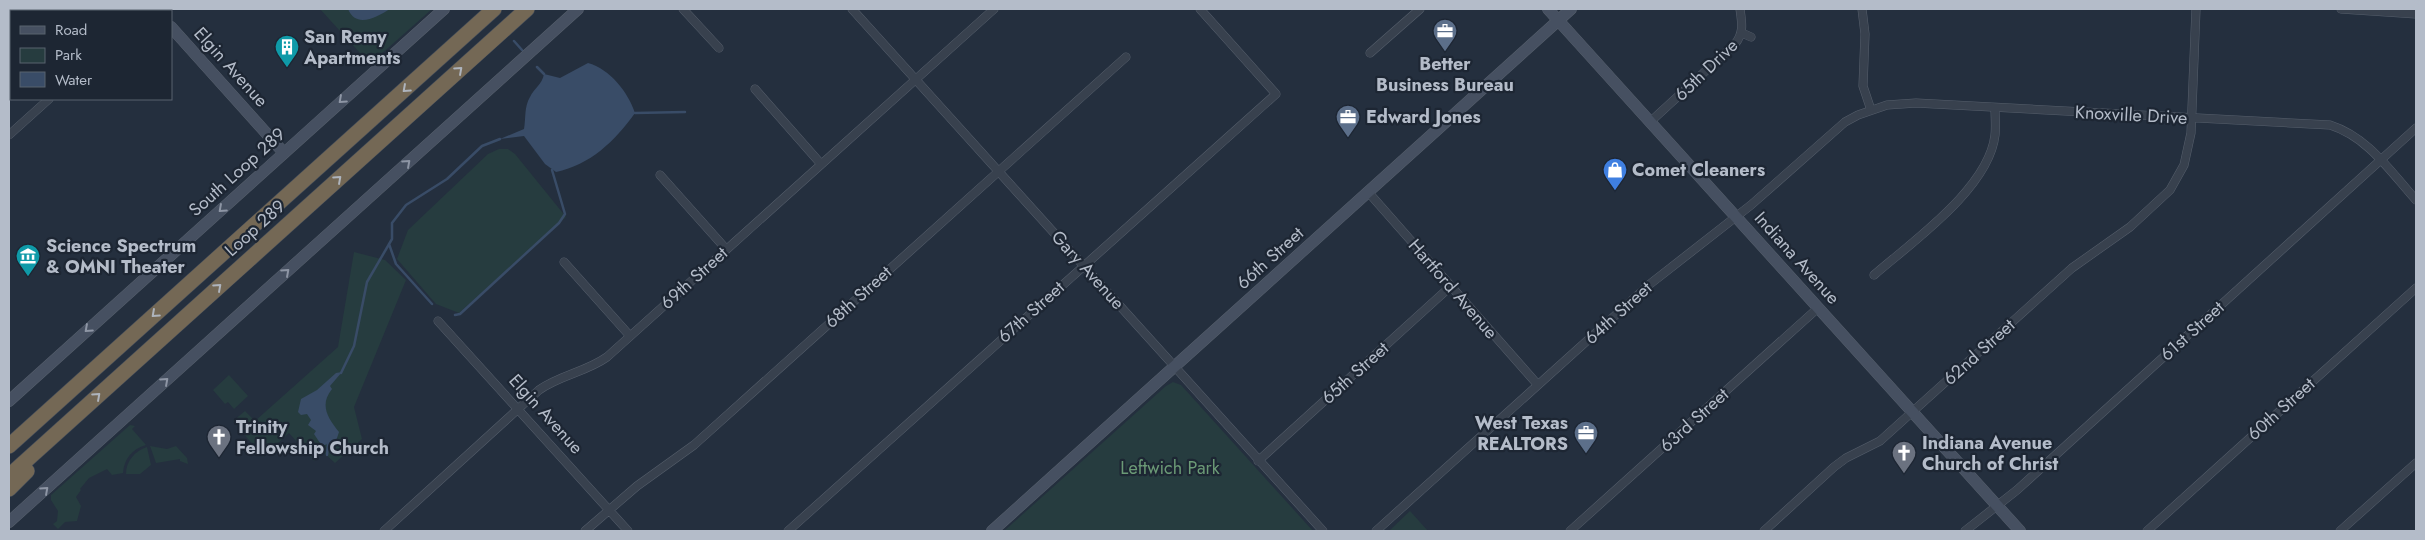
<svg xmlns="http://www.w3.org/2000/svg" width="2425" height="540" font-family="Jost,sans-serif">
  <rect width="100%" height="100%" fill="#242f3e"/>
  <!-- green -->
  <path fill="#263c3f" d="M320,9H432L370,64Z
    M499,149H508L515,154L566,217L459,313L436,304L397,259L408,230L488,154Z
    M354,252L385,260L406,280L354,407L362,439L335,463L323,452L314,461L289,433L263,457L233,421L245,411L255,421L338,347Z
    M229,375L248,396L234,409L228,402L225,404L213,390Z
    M1173,382L1181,385L1313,531H1004L1166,386Z
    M130,425L135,426L132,429L146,445C132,449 124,459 123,473L112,475L107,469L89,478L80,489L81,490L76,497L81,506L77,521L65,522L58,529L53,524L57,521L58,511L51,500V495Z
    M150,446L167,449L176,446L187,458L188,464L180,461V459L156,463Z
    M147,447L151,465L140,474H126C126,461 135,451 147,447Z
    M1410,511L1428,531H1389Z"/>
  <!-- water -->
  <path fill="#394c67" d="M348,9H390C377,17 356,29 348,9Z
    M588,63C610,69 628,92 635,113C615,141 590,165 556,172L545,164L524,136L500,139L524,129C526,118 524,107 530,97C534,88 542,85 544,74L560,78Z
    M342,372L330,386L332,389C319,405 328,418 339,432L336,441L322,446L314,434L316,431L308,425L311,420L307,414L301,415L298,412L301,399L317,390L336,373Z"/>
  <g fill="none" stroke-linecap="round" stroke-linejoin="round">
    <!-- stream -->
    <path stroke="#394c67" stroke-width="2.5" d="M514,41L522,50
      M537,67L544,74
      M635,113L685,112
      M389,244L396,264L432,304
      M455,315L460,314L559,223L565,214L552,170
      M341,373L354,346L367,282L392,239V223L406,205L447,179L482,146L500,139
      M327,455L328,444"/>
    <defs>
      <path id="street" d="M683,9L719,48
        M852,9L1323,531
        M1862,9L1865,34L1863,86L1871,110
        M2341,9L2416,14
        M1742,33L1751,37
        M1370,53L1420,9
        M755,89L821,164
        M1650,122L1735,44C1744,33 1742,23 1740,9
        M9,135L49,99
        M660,175L726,249
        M1369,193L1538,385
        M564,262L630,336
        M1874,275C1913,241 1989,188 1995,135C1996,126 1995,117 1995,108
        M438,321L628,531
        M1258,461L1451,286
        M384,531L539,390C560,375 586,372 607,357L994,9
        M585,531L637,486L694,445L1126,57
        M788,531L1276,94L1200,9
        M1376,531L1650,284L1751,205L1845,122L1858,115L1887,105L1916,103L2330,125C2368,137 2390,171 2416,200
        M1570,531L1818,308
        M1764,531L1834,467L1846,458L1880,441L2072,268L2130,227L2170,190L2184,165L2191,133L2196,9
        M1965,531L2017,490L2416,128
        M2147,531L2416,288
        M2340,531L2416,463"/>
      <path id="secondary" d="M154,9L157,11
        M1548,9L2020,531
        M171,27L284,153
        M9,401L444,9
        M9,522L578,9
        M992,531L1571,9"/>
      <path id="highway" d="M9,446L494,9
        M9,476L527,9
        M9,489L27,471"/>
    </defs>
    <!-- street casing -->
    <use href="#street" stroke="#565f6c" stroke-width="9"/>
    <!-- secondary casing -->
    <use href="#secondary" stroke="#565f6c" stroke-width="12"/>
    <!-- highway casing -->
    <use href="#highway" stroke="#434c59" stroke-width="16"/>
    <!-- street -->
    <use href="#street" stroke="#38414e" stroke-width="8"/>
    <!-- secondary -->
    <use href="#secondary" stroke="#465061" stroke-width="11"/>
    <!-- highway -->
    <use href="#highway" stroke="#746855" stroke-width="15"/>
  </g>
  <!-- one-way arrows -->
  <defs><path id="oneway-chevron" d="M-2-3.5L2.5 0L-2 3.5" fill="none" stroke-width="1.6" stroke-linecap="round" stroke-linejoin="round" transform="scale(1.25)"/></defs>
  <g stroke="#aeb4bd">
    <use href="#oneway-chevron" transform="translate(459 70) rotate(-42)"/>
    <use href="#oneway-chevron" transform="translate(406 89) rotate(138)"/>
    <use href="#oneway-chevron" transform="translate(338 179) rotate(-42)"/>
    <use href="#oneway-chevron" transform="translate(218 287) rotate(-42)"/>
    <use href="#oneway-chevron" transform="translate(155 314) rotate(138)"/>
    <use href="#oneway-chevron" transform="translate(97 396) rotate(-42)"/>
  </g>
  <g stroke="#8e96a5">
    <use href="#oneway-chevron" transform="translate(342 100) rotate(138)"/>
    <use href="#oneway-chevron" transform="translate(407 163) rotate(-42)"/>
    <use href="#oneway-chevron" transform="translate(222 209) rotate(138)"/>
    <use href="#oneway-chevron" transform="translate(286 272) rotate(-42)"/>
    <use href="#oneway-chevron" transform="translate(88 329) rotate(138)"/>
    <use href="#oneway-chevron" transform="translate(165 381) rotate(-42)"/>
    <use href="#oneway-chevron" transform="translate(45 490) rotate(-42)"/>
  </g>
  <!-- icons -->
  <defs>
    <symbol id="office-pin" viewBox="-11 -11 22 30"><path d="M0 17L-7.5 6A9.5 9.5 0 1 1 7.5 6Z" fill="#5c6f8a" stroke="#1d2633"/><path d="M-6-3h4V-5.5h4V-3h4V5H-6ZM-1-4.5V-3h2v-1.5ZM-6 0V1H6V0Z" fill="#fff"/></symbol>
    <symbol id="building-pin" viewBox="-11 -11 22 30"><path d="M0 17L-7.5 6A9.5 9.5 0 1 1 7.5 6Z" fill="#0f9aa8" stroke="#1d2633"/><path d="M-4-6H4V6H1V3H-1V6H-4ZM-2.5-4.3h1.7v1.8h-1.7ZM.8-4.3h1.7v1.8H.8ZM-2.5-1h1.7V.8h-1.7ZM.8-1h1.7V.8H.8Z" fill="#fff"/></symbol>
    <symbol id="shop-pin" viewBox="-11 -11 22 30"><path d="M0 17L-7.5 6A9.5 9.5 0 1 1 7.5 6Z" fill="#3f7fe0" stroke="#1d2633"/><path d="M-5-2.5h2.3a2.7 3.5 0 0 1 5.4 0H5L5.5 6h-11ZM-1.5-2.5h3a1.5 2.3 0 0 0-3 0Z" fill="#fff"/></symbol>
    <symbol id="museum-pin" viewBox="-11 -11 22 30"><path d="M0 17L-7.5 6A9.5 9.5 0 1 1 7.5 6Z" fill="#0f9aa8" stroke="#1d2633"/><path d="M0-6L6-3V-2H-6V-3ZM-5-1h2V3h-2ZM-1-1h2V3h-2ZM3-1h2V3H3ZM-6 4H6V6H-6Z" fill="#fff"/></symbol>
    <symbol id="church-pin" viewBox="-11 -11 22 30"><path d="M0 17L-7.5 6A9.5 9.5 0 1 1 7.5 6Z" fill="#6b7280" stroke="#1d2633"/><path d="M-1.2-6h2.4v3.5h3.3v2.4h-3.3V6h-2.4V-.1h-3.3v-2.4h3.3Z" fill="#fff"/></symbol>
  </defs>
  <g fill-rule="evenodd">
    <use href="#office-pin" x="1431" y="17" width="28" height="38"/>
    <use href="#building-pin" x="273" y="33" width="28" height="38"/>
    <use href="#office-pin" x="1334" y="103" width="28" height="38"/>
    <use href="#shop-pin" x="1601" y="156" width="28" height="38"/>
    <use href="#museum-pin" x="14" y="242" width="28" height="38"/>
    <use href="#office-pin" x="1572" y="419" width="28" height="38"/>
    <use href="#church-pin" x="205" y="423" width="28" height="38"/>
    <use href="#church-pin" x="1890" y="439" width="28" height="38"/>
  </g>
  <g text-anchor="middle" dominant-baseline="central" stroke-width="4.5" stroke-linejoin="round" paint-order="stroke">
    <!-- poi labels -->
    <g font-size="18" font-weight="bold" fill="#b4bcc9" stroke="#1d2633" text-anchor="start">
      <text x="304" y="37">San Remy<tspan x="304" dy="21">Apartments</tspan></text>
      <text x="1445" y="64" text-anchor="middle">Better<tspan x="1445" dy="21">Business Bureau</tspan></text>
      <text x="1366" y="117">Edward Jones</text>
      <text x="1632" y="170">Comet Cleaners</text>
      <text x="46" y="246">Science Spectrum<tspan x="46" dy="21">&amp; OMNI Theater</tspan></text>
      <text x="1568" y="423" text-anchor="end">West Texas<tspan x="1568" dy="21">REALTORS</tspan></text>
      <text x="236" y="427">Trinity<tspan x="236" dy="21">Fellowship Church</tspan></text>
      <text x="1922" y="443">Indiana Avenue<tspan x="1922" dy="21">Church of Christ</tspan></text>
    </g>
    <!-- street labels -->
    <g font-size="18" fill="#b4bcc9" stroke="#1d2633">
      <text transform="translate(231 67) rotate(48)">Elgin Avenue</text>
      <text transform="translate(1706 70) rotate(-44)">65th Drive</text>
      <text transform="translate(2131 115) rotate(3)">Knoxville Drive</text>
      <text transform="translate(237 172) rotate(-42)">South Loop 289</text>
      <text transform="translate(255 228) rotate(-42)">Loop 289</text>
      <text transform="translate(1270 258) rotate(-42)">66th Street</text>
      <text transform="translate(1797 258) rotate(48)">Indiana Avenue</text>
      <text transform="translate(1088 270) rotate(48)">Gary Avenue</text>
      <text transform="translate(694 278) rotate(-42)">69th Street</text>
      <text transform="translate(1453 289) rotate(49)">Hartford Avenue</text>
      <text transform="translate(858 297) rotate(-42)">68th Street</text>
      <text transform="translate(1031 312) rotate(-42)">67th Street</text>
      <text transform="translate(1618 313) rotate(-42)">64th Street</text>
      <text transform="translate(2192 331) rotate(-42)">61st Street</text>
      <text transform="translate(1979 352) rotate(-42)">62nd Street</text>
      <text transform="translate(1355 373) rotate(-42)">65th Street</text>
      <text transform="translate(2281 409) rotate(-42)">60th Street</text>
      <text transform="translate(546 414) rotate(48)">Elgin Avenue</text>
      <text transform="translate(1694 420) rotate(-42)">63rd Street</text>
    </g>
    <!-- park labels -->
    <g font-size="18" fill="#6b9a76" stroke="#1d2633">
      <text x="1170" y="468">Leftwich Park</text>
    </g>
  </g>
  <!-- border -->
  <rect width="2425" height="540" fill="none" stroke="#b4bcc9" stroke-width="20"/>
  <!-- legend -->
  <rect x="10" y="10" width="162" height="90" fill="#1d2633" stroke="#59626f"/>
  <rect x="20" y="26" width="25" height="8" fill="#465061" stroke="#59626f"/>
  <text x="55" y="35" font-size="15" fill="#b4bcc9">Road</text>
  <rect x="20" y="48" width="25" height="15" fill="#263c3f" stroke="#59626f"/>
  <text x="55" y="60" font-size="15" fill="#b4bcc9">Park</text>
  <rect x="20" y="72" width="25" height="15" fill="#394c67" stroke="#59626f"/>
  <text x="55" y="85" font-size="15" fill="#b4bcc9">Water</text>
</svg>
